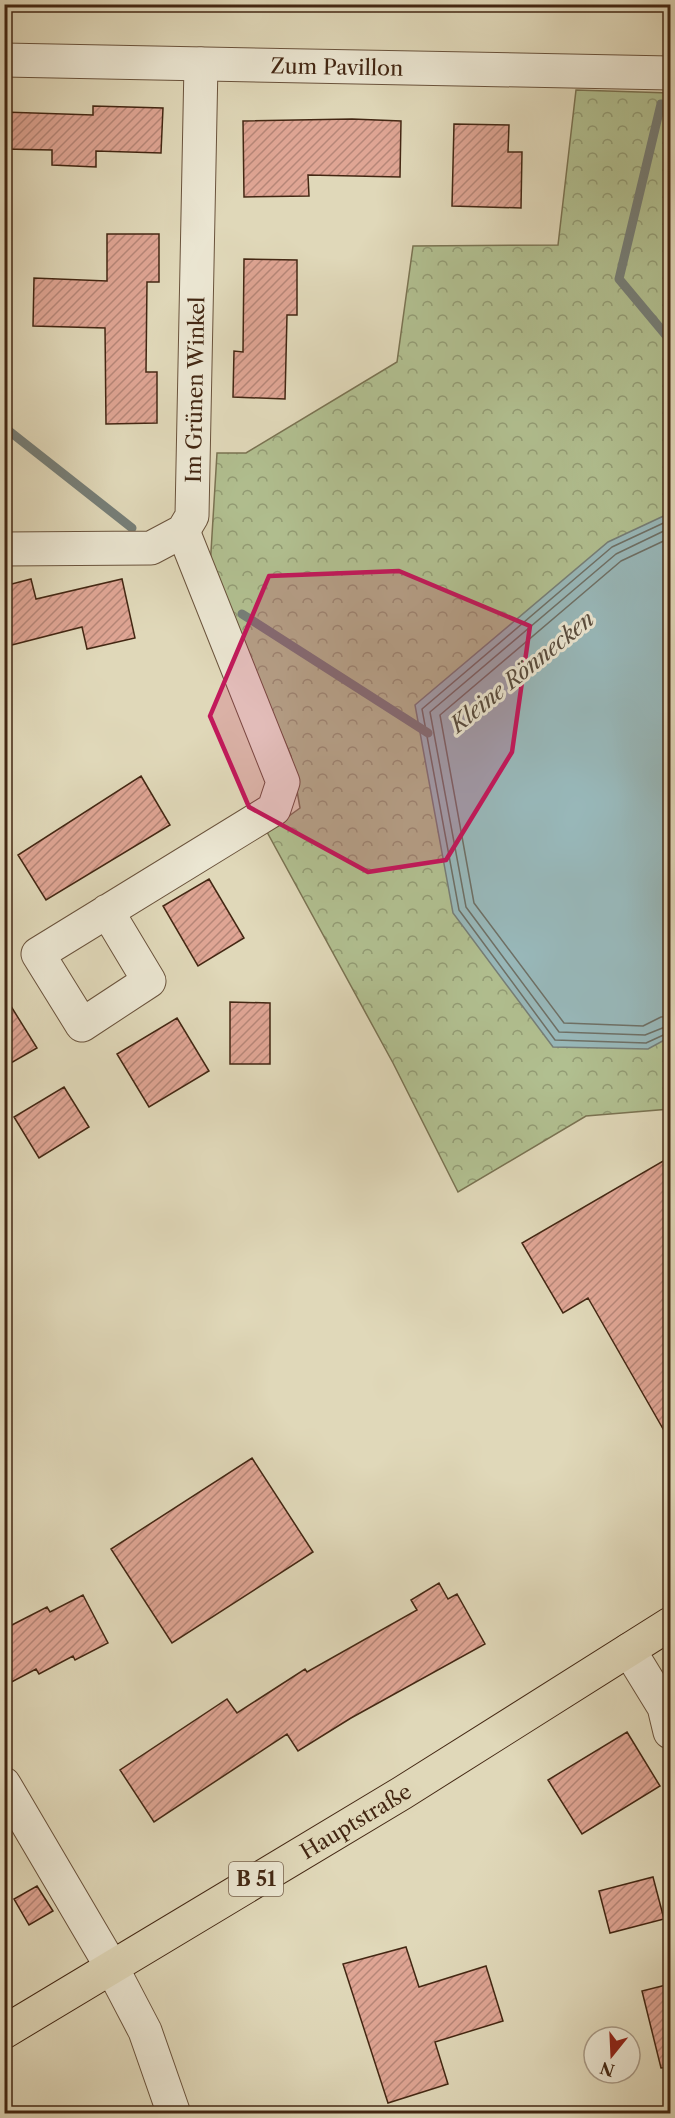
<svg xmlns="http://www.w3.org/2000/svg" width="675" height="2118" font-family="'Libre Caslon Text',serif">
  <defs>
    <pattern id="forest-crowns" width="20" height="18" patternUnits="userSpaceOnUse" patternTransform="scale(1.5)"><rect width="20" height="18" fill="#b1bf90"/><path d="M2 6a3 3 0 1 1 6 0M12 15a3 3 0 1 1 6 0" fill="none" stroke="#929b74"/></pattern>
    <pattern id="building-hatch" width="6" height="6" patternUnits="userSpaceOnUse" patternTransform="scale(1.5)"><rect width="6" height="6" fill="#dfa594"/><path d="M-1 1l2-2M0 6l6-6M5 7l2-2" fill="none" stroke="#b68678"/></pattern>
  </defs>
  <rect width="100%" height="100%" fill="#e0d8b9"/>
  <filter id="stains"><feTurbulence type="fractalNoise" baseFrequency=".00333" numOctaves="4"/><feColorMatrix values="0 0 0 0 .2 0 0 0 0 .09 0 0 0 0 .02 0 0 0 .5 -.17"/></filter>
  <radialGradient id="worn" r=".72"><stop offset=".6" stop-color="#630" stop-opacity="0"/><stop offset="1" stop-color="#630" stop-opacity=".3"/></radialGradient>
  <!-- forest -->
  <path fill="url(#forest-crowns)" stroke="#7a7352" stroke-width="1.5" d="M576,90L670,93V1109L586,1116L458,1192L393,1063L267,832L300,808L291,756L210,568L217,453H246L397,362L413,246L558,245Z"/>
  <!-- water -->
  <path fill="#98b8ba" stroke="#767e77" stroke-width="1.5" d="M670,513V1037L648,1049L553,1047L453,913L415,705L608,542Z"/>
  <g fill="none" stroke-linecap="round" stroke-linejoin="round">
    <!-- shore -->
    <path stroke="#6e7066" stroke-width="1.5" d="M670,520L612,547L422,709L459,910L555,1040L646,1043L670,1032
      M670,528L616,554L430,712L466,907L559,1032L645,1035L670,1025
      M670,538L621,561L440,715L474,903L564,1023L643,1026L661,1017L670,1016"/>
    <!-- stream -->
    <path stroke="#767e77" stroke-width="9" d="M670,105L661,104L619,279L670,340
      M4,427L132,528
      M242,614L428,733"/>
  </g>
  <!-- building -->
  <path fill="url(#building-hatch)" stroke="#432713" stroke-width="1.5" d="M93,106L163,108L161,153L96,151V167L52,165V150L4,149V112L93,115Z
    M352,119L401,121L400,177L308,175L309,196L244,197L243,121Z
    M454,124L509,125L508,152H522L521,208L452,206Z
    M107,234H159V282H147L146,372H157V423L106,424L105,328L33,326L34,278L107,281Z
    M244,259L297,260V315H287L285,399L233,397L234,351L243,352Z
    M31,579L36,599L122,579L135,638L87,649L82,627L4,647V586Z
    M141,776L170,825L46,900L18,855Z
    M209,879L244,938L198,966L163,906Z
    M4,995L37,1048L4,1067Z
    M230,1002L270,1003V1064H230Z
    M177,1018L209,1071L149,1107L117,1054Z
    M64,1087L89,1127L39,1158L14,1117Z
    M670,1157V1441L588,1298L563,1313L522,1243Z
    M252,1458L313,1552L172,1643L111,1549Z
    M439,1583L448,1599L457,1594L485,1644L351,1718L298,1751L287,1734L154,1822L120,1770L227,1699L237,1713L305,1669L307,1672L417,1610L411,1600Z
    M83,1595L108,1643L75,1660L73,1656L39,1674L36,1669L4,1686V1629L47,1607L50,1612Z
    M627,1732L660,1786L582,1834L548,1780Z
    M653,1877L664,1919L610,1933L599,1891Z
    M37,1886L53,1911L29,1925L14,1899Z
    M406,1947L419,1987L486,1966L503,2021L435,2042L448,2084L388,2103L343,1964Z
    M670,1984V2067L661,2068L642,1991Z"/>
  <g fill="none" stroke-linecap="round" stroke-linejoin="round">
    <defs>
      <g id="minor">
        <path id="s1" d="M4,60L670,73"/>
        <path id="s2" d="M4,549L151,548L183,531L192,516L201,64"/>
        <path d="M107,911L149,981L82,1025L38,954L274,809L283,782L183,531"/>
        <path d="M629,1650L664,1707L670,1732"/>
        <path d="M4,1784L111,1966L145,2031L174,2114"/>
      </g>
      <g id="major">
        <path id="s3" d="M4,2032L402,1793L670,1624"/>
      </g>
    </defs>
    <!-- minor casing -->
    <use href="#minor" stroke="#6a533c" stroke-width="35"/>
    <!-- major casing -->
    <use href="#major" stroke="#432713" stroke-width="35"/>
    <!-- minor -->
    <use href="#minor" stroke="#ebe6d2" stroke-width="33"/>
    <!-- major -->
    <use href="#major" stroke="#e0d8b9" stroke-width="33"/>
  </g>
  <!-- marked area -->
  <path fill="#c2185b" fill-opacity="0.2" stroke="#c2185b" stroke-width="4.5" stroke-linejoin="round" d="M399,571L530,626L512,752L446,860L368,872L249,807L210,716L269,576Z"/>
  <g text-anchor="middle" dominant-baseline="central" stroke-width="6" stroke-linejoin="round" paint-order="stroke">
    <!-- shield labels -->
    <rect fill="#ebe6d2" stroke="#75604c" stroke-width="1.5" x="229" y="1862" width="54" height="34" rx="4.5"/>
    <g font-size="20" font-weight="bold" fill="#432713">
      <text x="256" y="1879">B 51</text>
    </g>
    <!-- street labels -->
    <g font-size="21" fill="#432713" stroke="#ebe6d2">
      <text stroke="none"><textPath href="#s1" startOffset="333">Zum Pavillon</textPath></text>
      <text stroke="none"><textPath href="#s2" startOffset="327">Im Grünen Winkel</textPath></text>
      <text stroke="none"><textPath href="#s3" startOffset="410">Hauptstraße</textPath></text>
    </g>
    <!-- water labels -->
    <g font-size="22" font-style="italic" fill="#584b3d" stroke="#ebe6d2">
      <text transform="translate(522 672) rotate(-39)">Kleine Rönnecken</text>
    </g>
  </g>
  <!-- margin -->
  <rect width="675" height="2118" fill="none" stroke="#e0d8b9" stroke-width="24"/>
  <rect x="6" y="6" width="663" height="2106" fill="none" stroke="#432713" stroke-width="3"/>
  <rect x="12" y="12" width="651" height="2094" fill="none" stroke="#432713" stroke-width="1.5"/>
  <!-- north arrow -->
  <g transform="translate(612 2055) rotate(198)"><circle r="28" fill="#ebe6d2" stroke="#a89a86" stroke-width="1.5"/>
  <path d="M0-4.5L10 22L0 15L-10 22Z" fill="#8f2418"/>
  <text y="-9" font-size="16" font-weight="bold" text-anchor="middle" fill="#432713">N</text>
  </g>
  <rect width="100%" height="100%" filter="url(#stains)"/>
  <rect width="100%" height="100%" fill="url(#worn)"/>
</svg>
